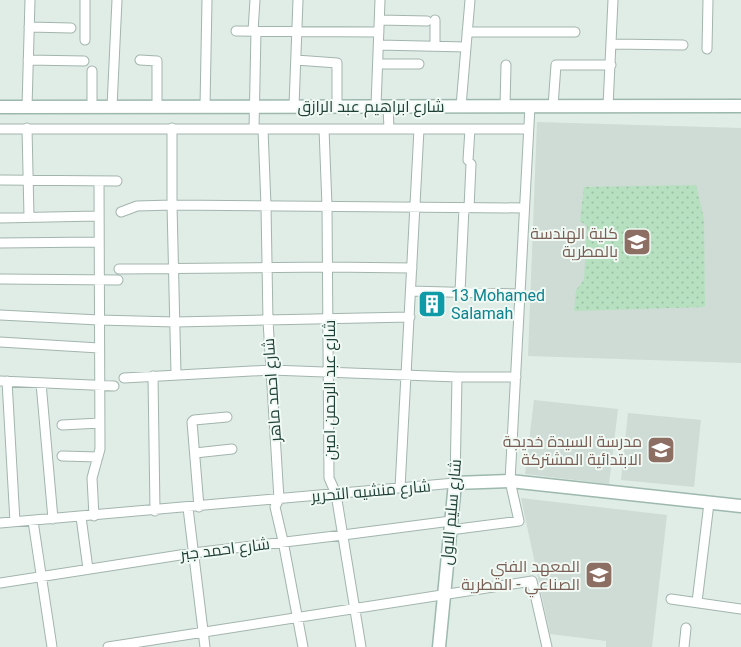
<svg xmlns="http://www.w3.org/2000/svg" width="741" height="647" font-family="Roboto,Cairo,sans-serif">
  <defs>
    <pattern id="grass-dots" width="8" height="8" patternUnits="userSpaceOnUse" patternTransform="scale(1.25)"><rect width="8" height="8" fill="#b6e0c0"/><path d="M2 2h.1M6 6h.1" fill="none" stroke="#9cc1a6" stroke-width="1.8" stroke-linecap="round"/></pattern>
  </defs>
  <rect width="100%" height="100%" fill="#e0ece6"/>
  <!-- built -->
  <path fill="#cedcd5" d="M537,122L741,128V363L528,356Z
    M534,400L618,409L609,484L525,474Z
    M628,413L701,420L694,487L621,480Z
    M521,498L667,515L652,647H606V641L550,634Z"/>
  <!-- grass -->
  <path fill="url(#grass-dots)" d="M696,185L704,219L705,307L574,311L576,290L584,280L587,226L580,221L584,187Z"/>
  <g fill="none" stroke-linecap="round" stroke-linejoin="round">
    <defs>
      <path id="street" d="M85,0V40
        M380,20L427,21
        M29,27L71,28
        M236,31L379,32
        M253,31L255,0
        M467,32H575
        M612,44L683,45
        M379,45L466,47
        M435,46V20
        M707,49L708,0
        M28,60L84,61
        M140,60L157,61V106
        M296,60L337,63V106
        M378,64H419
        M92,106V71
        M205,106L207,0
        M294,106L298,0
        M376,106L380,0
        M388,106L389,129
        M461,106L470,0
        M505,106L506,65
        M553,106L556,65H611
        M608,106L613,0
        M27,107L30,0
        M112,107L117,0
        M27,128L29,217
        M172,128V205L176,374
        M0,129H528
        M254,129L256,31
        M263,129L266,206L268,321L279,499L275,507L283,541L303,647
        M324,129L327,206L329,478L336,494L361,647
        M468,160L470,129
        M0,180L117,181
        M469,208L471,164
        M121,212L137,206L172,205L524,208
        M0,218L98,216
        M0,243L99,242
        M119,269L328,267L412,268
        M0,279L118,280
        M411,291L520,294
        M460,292L464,208
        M0,315L99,320L175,322L410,317
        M0,342L99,348
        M153,376L155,511
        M124,378L271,370L457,377H516
        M0,381L114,386
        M7,381L15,522
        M41,383L53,519
        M62,425L100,423
        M195,453L232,449
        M62,456L98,457
        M400,488L419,129
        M199,507L192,422L194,420L227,417
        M188,508L205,647
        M94,516L92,478L100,449L99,181
        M81,517L88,569
        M33,521L52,647
        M0,523L455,483L457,377
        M450,530L519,521L510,481L530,106
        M0,583L193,553L343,535L451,521
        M671,599L741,609
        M697,602L709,503
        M108,647L532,581L547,647
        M684,647L686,628"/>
      <path id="secondary" d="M0,107L741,106
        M439,647L455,483L510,481L741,506"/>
    </defs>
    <!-- street casing -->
    <use href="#street" stroke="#a2b5ad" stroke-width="11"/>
    <!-- secondary casing -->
    <use href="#secondary" stroke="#9db9ae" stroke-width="15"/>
    <!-- street -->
    <use href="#street" stroke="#fff" stroke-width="9"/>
    <!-- secondary -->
    <use href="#secondary" stroke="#fff" stroke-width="12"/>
  </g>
  <!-- icons -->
  <defs>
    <symbol id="university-square" viewBox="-11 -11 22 22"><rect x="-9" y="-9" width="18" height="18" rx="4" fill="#8d6e63" stroke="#f0f9f4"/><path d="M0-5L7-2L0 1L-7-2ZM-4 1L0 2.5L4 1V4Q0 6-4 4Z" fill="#fff"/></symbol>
    <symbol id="building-square" viewBox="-11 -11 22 22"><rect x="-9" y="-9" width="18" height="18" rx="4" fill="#0f9aa8" stroke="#f0f9f4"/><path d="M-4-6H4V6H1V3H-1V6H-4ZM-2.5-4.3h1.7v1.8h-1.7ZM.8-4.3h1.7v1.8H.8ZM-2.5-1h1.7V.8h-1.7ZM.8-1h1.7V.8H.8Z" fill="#fff"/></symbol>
    <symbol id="school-square" viewBox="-11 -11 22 22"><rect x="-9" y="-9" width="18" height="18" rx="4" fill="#8d6e63" stroke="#f0f9f4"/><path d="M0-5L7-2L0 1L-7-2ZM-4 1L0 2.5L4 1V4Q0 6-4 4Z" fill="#fff"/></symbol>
  </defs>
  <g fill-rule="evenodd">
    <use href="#university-square" x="621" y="226" width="32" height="32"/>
    <use href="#building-square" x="416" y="288" width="32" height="32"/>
    <use href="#school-square" x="645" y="434" width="32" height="32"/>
    <use href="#university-square" x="583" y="559" width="32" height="32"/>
  </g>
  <g text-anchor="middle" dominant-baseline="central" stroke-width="4" stroke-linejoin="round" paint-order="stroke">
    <!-- street labels -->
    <g font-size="16" fill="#1e3f35" stroke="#f0f9f4">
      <text x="371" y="106">شارع ابراهيم عبد الرازق</text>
      <text transform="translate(272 390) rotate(-94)">شارع احمد ماهر</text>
      <text transform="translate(329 390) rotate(-90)">شارع عبد الرحمن امين</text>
      <text transform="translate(371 491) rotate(-5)">شارع منشيه التحرير</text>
      <text transform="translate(451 512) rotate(-85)">شارع سليم الاول</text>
      <text transform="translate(225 549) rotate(-7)">شارع احمد جبر</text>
    </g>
    <!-- education labels -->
    <g font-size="16" fill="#785e54" stroke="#f0f9f4" text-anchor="end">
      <text x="618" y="233">كلية الهندسة<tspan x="618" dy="18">بالمطرية</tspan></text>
      <text x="642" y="441">مدرسة السيدة خديجة<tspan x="642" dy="18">الابتدائية المشتركة</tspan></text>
      <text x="580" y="566">المعهد الفني<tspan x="580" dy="18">الصناعي - المطرية</tspan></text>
    </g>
    <!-- culture labels -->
    <g font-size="16" fill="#0d838f" stroke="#f0f9f4" text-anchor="start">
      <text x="451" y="295">13 Mohamed<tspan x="451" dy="18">Salamah</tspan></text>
    </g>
  </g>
</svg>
